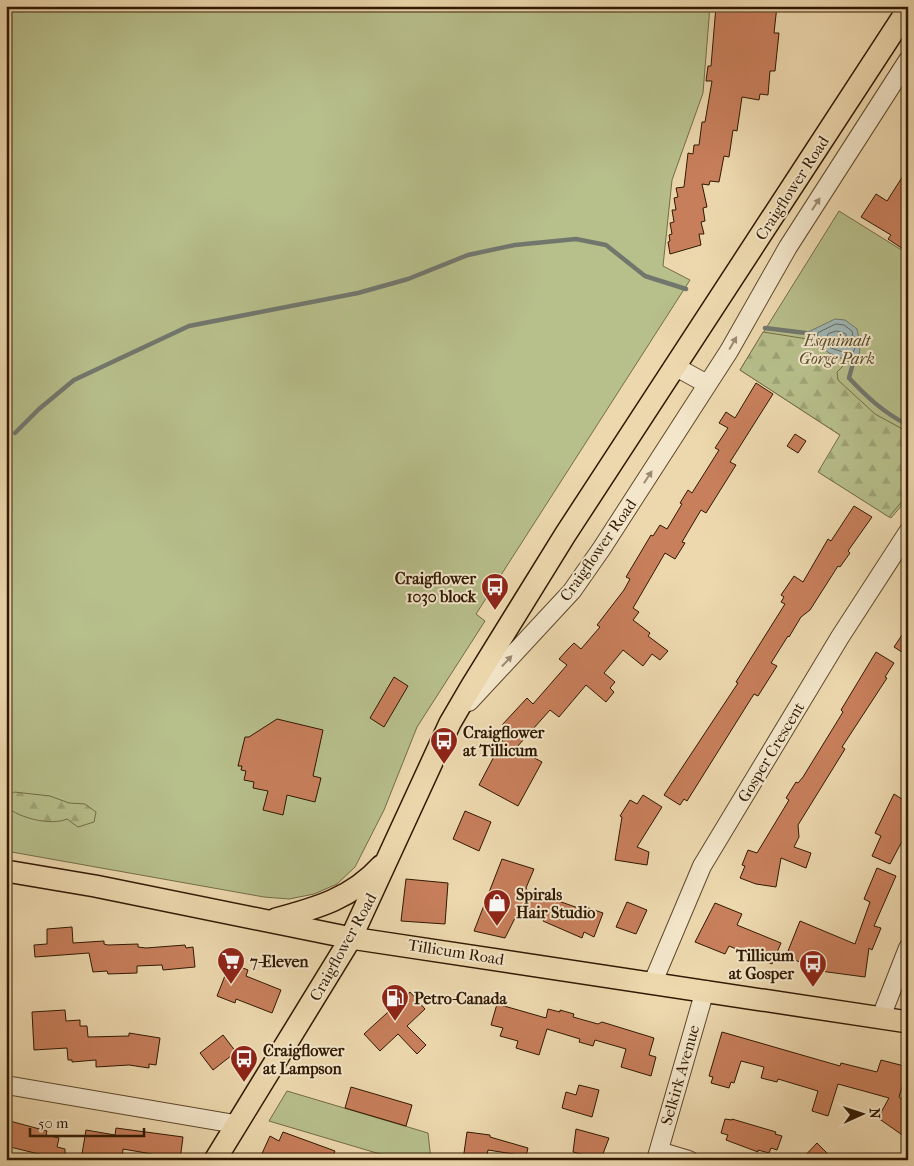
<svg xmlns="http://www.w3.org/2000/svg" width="914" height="1166" font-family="'IM FELL French Canon',serif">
  <defs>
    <pattern id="forest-firs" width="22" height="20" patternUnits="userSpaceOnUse" patternTransform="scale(1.25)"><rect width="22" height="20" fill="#b7bf8b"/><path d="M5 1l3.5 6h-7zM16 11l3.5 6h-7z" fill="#9ea376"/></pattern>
  </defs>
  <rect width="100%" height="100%" fill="#edd8ae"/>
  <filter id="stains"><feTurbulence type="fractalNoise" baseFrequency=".004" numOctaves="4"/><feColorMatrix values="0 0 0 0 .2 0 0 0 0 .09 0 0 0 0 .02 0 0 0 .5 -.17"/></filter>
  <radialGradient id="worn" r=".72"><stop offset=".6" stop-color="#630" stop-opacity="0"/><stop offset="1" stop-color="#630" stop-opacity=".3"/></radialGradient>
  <!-- green -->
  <path fill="#b7bf8b" stroke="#746c46" d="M6,6H710L703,93L672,180L663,266L690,280L476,614L485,621L417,727L384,810L355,867L337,884L314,894L289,899L264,897L6,851Z
    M839,211L908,254V498L891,518L820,473L843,437L740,370Z
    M287,1091L428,1133L431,1160H400L269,1121Z"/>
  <!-- forest -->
  <path fill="url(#forest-firs)" stroke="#746c46" d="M763,332L814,340L829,353L843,359L844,365L837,372L838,380L875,414L908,432V494L889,517L818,472L840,435L740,370Z
    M14,792L50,796L69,803L85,804L96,812L94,822L78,827L67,819C51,826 19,818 7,807L6,798Z"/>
  <!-- water -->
  <path fill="#9eb7b6" stroke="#72776e" d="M835,319L845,320L857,329C859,340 864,354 853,363L829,353L806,333Z"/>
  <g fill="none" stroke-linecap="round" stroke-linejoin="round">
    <!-- shore -->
    <path stroke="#67685c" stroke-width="1" d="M836,324L844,325L852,331L855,348L852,355L831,348L817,336L818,333Z
      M837,331L846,334L847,347L834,343L827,337L828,334Z"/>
    <!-- stream -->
    <path stroke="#72776e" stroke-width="4.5" d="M765,328L806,333
      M853,363L849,378C867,397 884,413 908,425
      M15,433L39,409L74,380L189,326L358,293L408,279L468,255L515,245L576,239L606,245L645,276L686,289"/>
  </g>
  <!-- building -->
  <path fill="#c87f5c" stroke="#301801" d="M716,6H777L774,33H779L775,71H770L768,95L760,94L759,100L742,97L737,131L733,130L729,157L724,156L719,182L710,181L709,185L702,184L707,207L703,208L705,221L701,222L704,234H699L701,245L670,254L668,242L670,241L669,235L672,234L670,223L674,222L672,210H676L674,198L678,197L676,188L684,187L688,153L693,154L694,145H699L702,122H705L712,81H706L708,66H711Z
    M908,168V241L903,249L888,239L891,235L861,217L876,194L887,201Z
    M756,383L773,394L730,462L736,465L706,513L701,510L682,542L685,543L675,559L665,553L633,608L639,612L633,620L650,633L648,636L668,651L660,660L652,654L643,666L623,650L604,673L615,682L610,688L614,692L606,702L586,685L559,717L550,710L516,748L542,762L518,806L479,785L508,730L502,725L527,698L533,704L567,665L559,659L568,649L574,643L581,649L600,627L597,625L624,590L630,579L626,577L651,535L653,536L660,525L667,529L682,504L680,503L688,490L692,493L719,450L715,448L728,428L719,423L726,412L735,418Z
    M795,434L806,441L798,453L787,446Z
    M854,506L872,517L848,551L850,553L840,567L838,566L810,610L801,617L789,637L788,636L771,663L777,666L758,696L754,694L687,801L684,799L680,805L664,795L738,683L736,682L785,604L781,602L784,597L781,595L794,576L803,582L828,539L831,541Z
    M908,626V656L894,647Z
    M876,652L894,663L885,677L887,678L842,747L845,749L798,825L799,837L794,847L811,853L806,868L781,858L776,887L756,884L740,878L745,866L742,865L748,850L757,853L789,800L786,798L796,782L798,783L803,777L843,712L841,710Z
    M394,677L408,686L384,727L370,718Z
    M277,719L323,730L313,776L321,778L315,802L287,795L283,815L263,810L268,791L253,788L254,782L244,780L246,771L241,770L242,766H238L245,737H249Z
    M894,794L908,803V830L890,864L872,856L881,836L875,833Z
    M643,795L662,807L637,847L649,852L647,865L615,860L622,817L620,816L630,800L637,804Z
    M465,811L491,822L479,851L453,839Z
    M502,859L534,869L526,888L527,890L584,910L586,907L603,913L594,937L584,932L582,938L543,921L545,917L520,908L505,938L474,931Z
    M877,868L896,876L874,926L881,928L872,950L869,948L865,977L820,971L786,956L800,921L855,944L870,902L864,899Z
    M406,879L448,883L445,924L401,921Z
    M627,902L647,910L636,934L616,927Z
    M715,903L742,914L737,925L781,943L772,964L729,946L725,954L695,942Z
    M72,927L73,943L104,941V944L108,945L138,944V947L146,948L185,945L186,948L193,947L195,967L163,970L162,965L137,966V973L108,974L107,971L93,972L89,953L35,957L34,945L47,944V929Z
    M230,963L248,970L246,976L281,990L272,1013L236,999L235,1003L217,996Z
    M410,992L425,1009L407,1026L426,1045L417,1054L398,1034L380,1051L364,1034Z
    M497,1004L546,1018L548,1009L560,1012V1010L574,1014L573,1017L598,1024L602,1022L654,1038L649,1055L656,1057L651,1076L621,1067L626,1049L595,1040L593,1046L579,1042L580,1039L547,1029L539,1055L516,1048L518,1041L500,1036L503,1028L491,1025Z
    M65,1010L66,1021L80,1020V1026H87L88,1037L129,1036V1033L160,1038L156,1065L149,1064V1068L129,1065L96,1067V1060L72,1062V1060H68L67,1048L34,1050L32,1012Z
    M722,1032L840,1066L841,1063L877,1072L881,1060L908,1067L899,1097L908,1104V1139L878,1118L889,1098L860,1090L838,1084L828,1116L812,1111L818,1091L778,1079L777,1082L761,1078L764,1067L741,1061L734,1083L731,1082L729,1088L711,1083L713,1077L709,1076Z
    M223,1035L236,1052L213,1070L200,1053Z
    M579,1085L599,1090L592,1117L562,1108L566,1092L576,1095Z
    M351,1087L412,1105L406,1126L345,1108Z
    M725,1119L732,1120V1119L776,1132L775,1134L782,1136L777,1150L771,1148L769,1153L758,1150V1152L726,1140L728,1135L721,1133Z
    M6,1120L47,1131L46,1135L59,1138L57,1147L65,1149V1160H42L43,1155L6,1146Z
    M116,1128L183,1137L180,1160H151L152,1154L123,1149L122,1160H81L86,1130L115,1135Z
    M576,1129L609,1138L601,1159L573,1152Z
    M283,1132L335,1151L331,1160H259L270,1136L279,1141Z
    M467,1132L490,1135V1137L528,1148L526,1156L488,1150L486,1160H463Z
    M817,1143L834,1160H801Z"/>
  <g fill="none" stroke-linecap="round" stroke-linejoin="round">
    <defs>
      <path id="minor" d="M676,367L707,384
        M469,702L572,591L602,548L729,351L788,247L908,60
        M653,982L702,866L840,637L908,532
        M881,1017L908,948
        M6,1085L235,1124
        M659,1151L689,1160
        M656,1160L705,990"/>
      <path id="major" d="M6,871L95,886L351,938L908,1022
        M276,919C317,908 352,898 381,866
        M215,1160L351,938L450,723L471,687L565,535L908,9"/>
    </defs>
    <!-- minor casing -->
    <use href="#minor" stroke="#5f482c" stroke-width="20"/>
    <!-- major casing -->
    <use href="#major" stroke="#301801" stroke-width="24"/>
    <!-- minor -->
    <use href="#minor" stroke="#f3e6ca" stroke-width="18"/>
    <!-- major -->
    <use href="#major" stroke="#edd8ae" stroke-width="21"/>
  </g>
  <!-- one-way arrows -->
  <defs><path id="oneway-solid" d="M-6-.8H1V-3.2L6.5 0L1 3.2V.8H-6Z" transform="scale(1.25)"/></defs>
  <g fill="#9b8970">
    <use href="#oneway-solid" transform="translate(816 204) rotate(-57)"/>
    <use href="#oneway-solid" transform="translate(733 343) rotate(-60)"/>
    <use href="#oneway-solid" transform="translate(648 477) rotate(-57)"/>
    <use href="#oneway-solid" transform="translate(507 661) rotate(-47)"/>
  </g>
  <!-- icons -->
  <defs>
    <symbol id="bus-pin" viewBox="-11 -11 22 30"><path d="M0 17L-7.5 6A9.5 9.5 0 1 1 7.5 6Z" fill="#8f2418" stroke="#f3e6ca"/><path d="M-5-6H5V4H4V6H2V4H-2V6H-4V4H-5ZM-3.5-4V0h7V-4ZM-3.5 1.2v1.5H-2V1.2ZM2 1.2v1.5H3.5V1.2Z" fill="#fff"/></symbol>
    <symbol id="shop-pin" viewBox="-11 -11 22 30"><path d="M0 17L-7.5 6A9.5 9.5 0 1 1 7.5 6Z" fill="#8f2418" stroke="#f3e6ca"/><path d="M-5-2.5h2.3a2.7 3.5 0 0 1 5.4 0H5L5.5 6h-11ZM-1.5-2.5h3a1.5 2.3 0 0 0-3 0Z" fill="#fff"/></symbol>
    <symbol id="supermarket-pin" viewBox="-11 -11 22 30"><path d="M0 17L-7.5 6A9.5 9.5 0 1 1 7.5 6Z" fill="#8f2418" stroke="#f3e6ca"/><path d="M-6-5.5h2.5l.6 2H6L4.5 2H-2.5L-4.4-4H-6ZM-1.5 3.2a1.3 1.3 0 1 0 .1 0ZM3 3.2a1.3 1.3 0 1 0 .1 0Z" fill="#fff"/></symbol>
    <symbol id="fuel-pin" viewBox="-11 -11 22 30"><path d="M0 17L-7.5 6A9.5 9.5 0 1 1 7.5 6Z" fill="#8f2418" stroke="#f3e6ca"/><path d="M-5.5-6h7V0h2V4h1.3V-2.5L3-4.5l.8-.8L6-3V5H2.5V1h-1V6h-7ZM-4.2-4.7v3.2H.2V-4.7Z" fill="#fff"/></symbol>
  </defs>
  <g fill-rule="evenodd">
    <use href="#bus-pin" x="479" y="571" width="32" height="43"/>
    <use href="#bus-pin" x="428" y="725" width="32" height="43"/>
    <use href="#shop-pin" x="481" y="887" width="32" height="43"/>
    <use href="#supermarket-pin" x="215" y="945" width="32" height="43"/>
    <use href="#bus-pin" x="797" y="948" width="32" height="43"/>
    <use href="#fuel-pin" x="379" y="982" width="32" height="43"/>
    <use href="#bus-pin" x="228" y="1043" width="32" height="43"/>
  </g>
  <g text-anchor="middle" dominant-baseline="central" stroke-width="4" stroke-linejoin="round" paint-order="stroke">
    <!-- street labels -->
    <g font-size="16" fill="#301801" stroke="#f3e6ca">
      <text transform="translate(792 188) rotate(-57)">Craigflower Road</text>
      <text transform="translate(598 550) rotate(-55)">Craigflower Road</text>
      <text transform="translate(771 752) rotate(-59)">Gosper Crescent</text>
      <text transform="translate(343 947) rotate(-61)">Craigflower Road</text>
      <text transform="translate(456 952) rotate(9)">Tillicum Road</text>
      <text transform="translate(680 1075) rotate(-74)">Selkirk Avenue</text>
    </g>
    <!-- park labels -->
    <g font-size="16" font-style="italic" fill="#584a2a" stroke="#f3e6ca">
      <text x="837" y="340">Esquimalt<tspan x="837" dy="18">Gorge Park</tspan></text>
    </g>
    <!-- poi labels -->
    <g font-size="16" font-weight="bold" fill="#301801" stroke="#f3e6ca" text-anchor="start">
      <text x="476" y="578" text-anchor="end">Craigflower<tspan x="476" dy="18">1030 block</tspan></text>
      <text x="463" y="732">Craigflower<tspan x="463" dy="18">at Tillicum</tspan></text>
      <text x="516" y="894">Spirals<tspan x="516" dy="18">Hair Studio</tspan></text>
      <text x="794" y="955" text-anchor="end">Tillicum<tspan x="794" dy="18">at Gosper</tspan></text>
      <text x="250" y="961">7-Eleven</text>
      <text x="414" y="998">Petro-Canada</text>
      <text x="263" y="1050">Craigflower<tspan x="263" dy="18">at Lampson</tspan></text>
    </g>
  </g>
  <!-- margin -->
  <rect width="914" height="1166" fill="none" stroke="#edd8ae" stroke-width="25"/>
  <rect x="8" y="8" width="899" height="1151" fill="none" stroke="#301801" stroke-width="2.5"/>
  <rect x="12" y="12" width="889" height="1141" fill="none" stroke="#301801"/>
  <!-- north arrow -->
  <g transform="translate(862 1114) rotate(87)" stroke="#f3e6ca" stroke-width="4" paint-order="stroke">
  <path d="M0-4L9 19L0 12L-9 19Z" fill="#301801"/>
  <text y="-8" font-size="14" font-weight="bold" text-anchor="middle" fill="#301801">N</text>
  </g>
  <!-- scale -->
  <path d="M30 1128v8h114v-8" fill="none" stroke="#301801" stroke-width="2.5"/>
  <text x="38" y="1128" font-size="15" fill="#301801" stroke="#f3e6ca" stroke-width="4" paint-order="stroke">50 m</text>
  <rect width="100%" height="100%" filter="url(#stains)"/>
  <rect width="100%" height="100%" fill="url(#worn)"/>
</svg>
